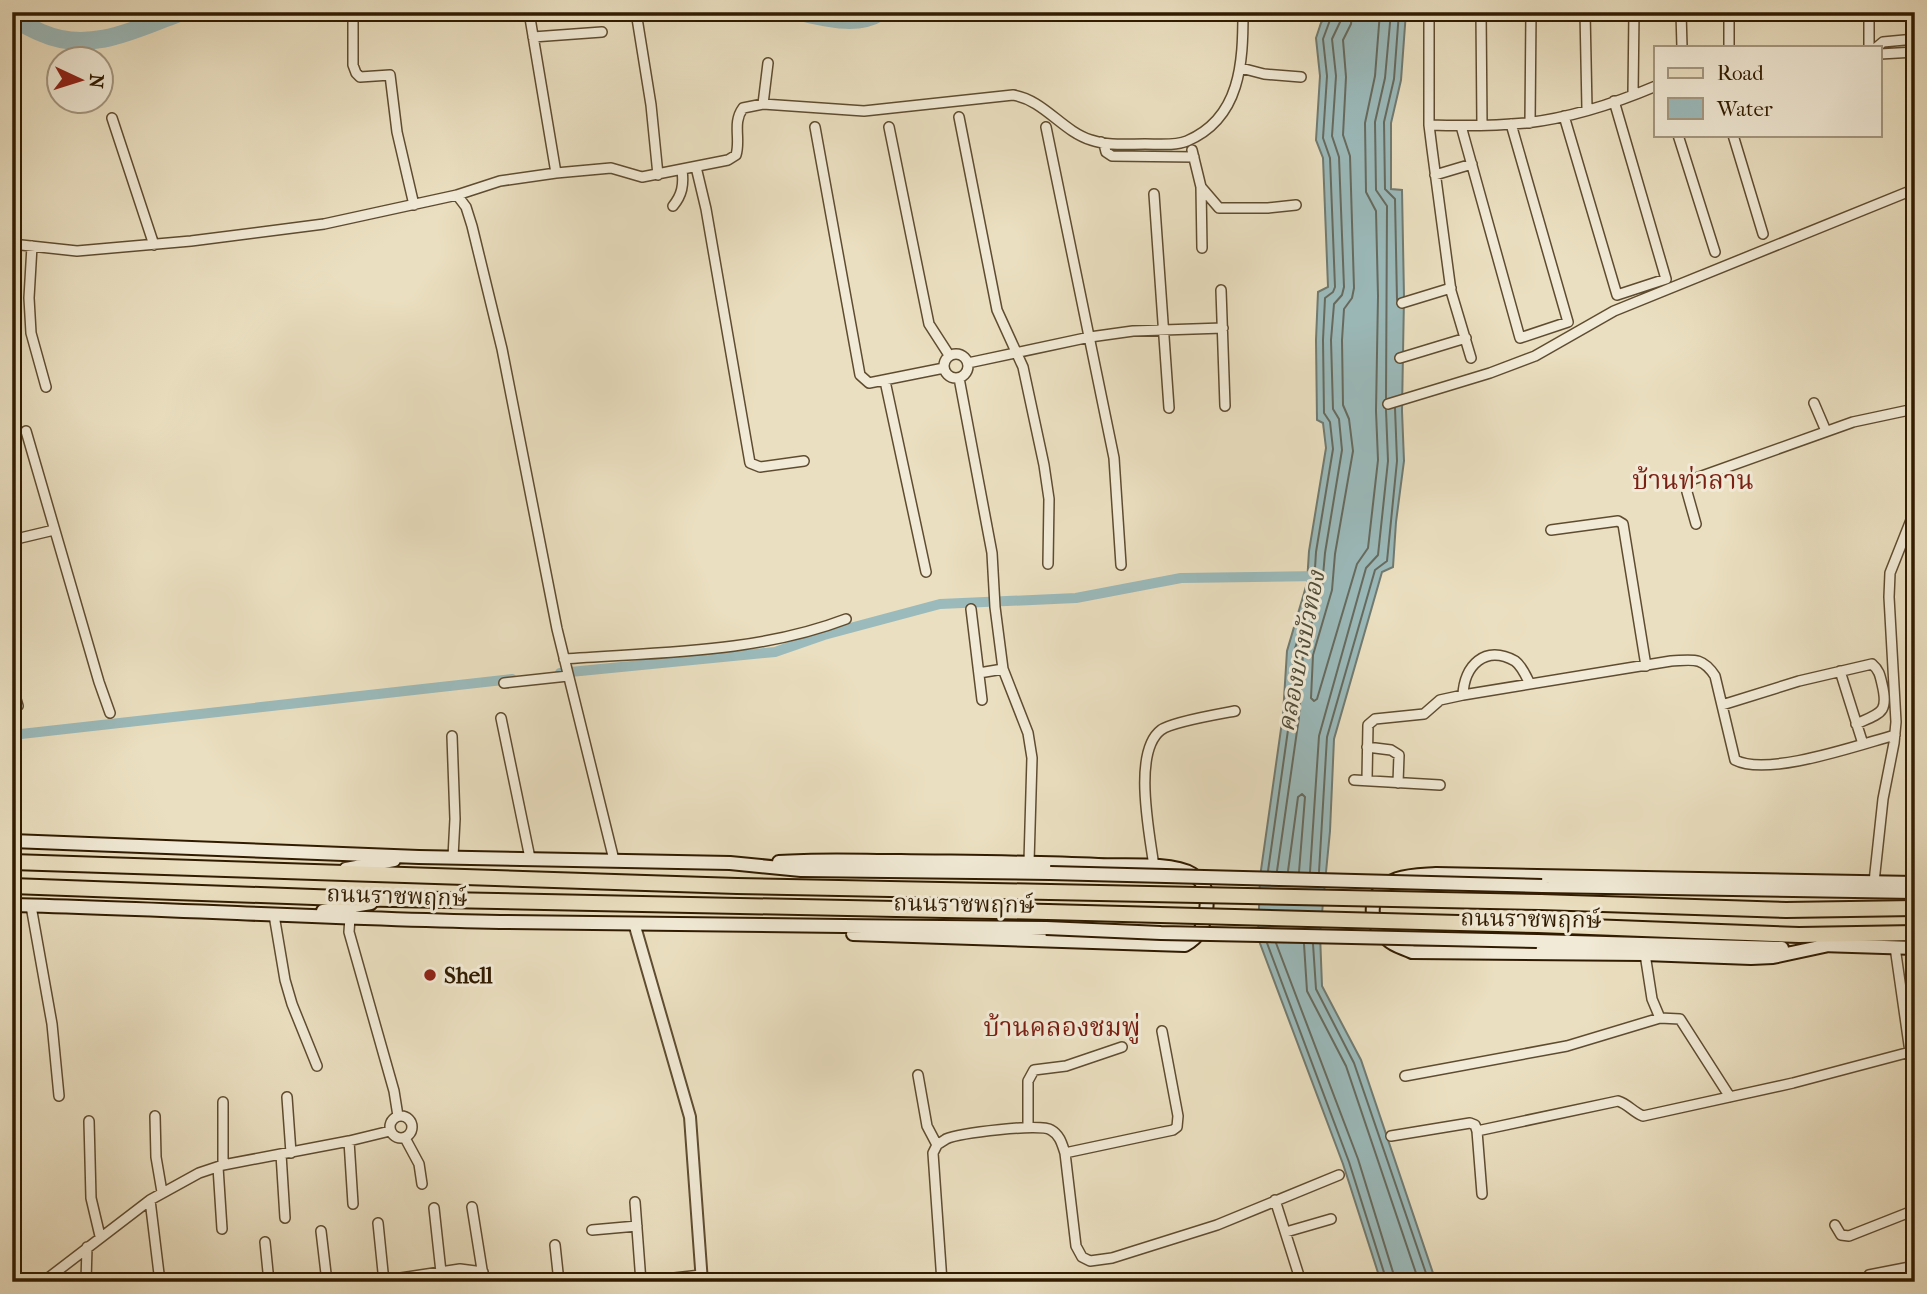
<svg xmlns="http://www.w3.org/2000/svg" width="1927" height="1294" font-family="'IM FELL French Canon','Noto Serif Thai',serif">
  <rect width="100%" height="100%" fill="#eadfc0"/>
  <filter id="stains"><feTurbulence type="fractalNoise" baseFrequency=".00286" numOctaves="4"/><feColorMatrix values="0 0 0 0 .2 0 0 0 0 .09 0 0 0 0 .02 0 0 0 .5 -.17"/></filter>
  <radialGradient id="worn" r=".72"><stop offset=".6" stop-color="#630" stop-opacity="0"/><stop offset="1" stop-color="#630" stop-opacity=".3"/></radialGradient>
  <!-- water -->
  <path fill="#9bbabb" stroke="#717a70" stroke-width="2" d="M1328,12H1406L1401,80L1391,123V189L1402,190L1404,297L1402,411L1404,461L1396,522L1393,567L1382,572L1334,739L1330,831L1320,934L1322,986L1361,1060L1436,1282H1381L1343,1164L1258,938L1260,877L1283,715L1287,651L1307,583L1309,551L1326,448L1323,423L1317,420L1316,340L1318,292L1328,287L1323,158L1316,140L1320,76L1316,38L1321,23Z"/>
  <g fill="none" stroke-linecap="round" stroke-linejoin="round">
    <!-- shore -->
    <path stroke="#666a5e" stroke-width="2" d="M1352,12L1351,24L1343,40L1346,77L1343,135L1350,156L1354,288L1352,298L1344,309L1342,340L1343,405L1349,419L1353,451L1335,554L1332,590L1313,655L1311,698L1314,701L1317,699L1357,564L1368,548L1378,460L1376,411L1378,296L1376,211L1366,192L1365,123L1375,76L1380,12
      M1397,300L1395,199L1385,189L1384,122L1394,79L1399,12
      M1386,398L1387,206L1376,190L1375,122L1385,78L1391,12
      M1268,871L1290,716L1294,652L1314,585L1316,552L1333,449L1330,422L1324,413L1323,340L1325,298L1333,292L1335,287L1330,158L1323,138L1327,76L1323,39L1333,12
      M1277,871L1299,717L1303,653L1322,587L1325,553L1342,450L1339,419L1333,409L1331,340L1334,304L1342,295L1344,287L1339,157L1332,136L1336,76L1332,39L1341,20L1342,12
      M1288,871L1298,797L1302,794L1305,797L1299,872
      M1310,872L1319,736L1366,568L1378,555L1388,461L1386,410
      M1319,872L1327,737L1375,570L1387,561L1397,461L1395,408
      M1267,943L1349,1162L1387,1282
      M1276,943L1358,1159L1396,1282
      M1304,944L1307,991L1346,1066L1419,1282
      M1313,944L1316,989L1354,1063L1429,1282"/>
    <!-- canal -->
    <path stroke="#9bbabb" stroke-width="10" d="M560,673L775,652L824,635L940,604L1076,598L1181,578L1321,576
      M12,735L512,679"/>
    <!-- river -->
    <path stroke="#9bbabb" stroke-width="18" d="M799,12C825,17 856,27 880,12
      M12,18C22,23 32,29 42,33C89,54 137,29 181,12"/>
    <defs>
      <path id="minor" d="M353,12V65L356,73L360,77L390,75L397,132L414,205
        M529,12L556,173
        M636,12L651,105L658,175
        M1429,12V125L1432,149L1451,291L1471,358
        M1481,12L1482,125
        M1585,12L1587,109
        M1681,12L1682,47
        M1869,12V47
        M1869,14L1915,13
        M533,37L602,32
        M1729,47V12
        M1877,47L1883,42L1915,39
        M1880,54L1915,52
        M1241,68L1264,74L1301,77
        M1633,94L1634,12
        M763,104L768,63
        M1564,116L1617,295L1666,279L1614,101
        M959,117L997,310L1023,367L1044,465L1049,499L1048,564
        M112,118L154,245
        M1530,123L1531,12
        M1429,125C1461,126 1494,126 1526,123C1569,118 1616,103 1656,86
        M1461,126L1520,338L1568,322L1511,124
        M815,127L860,375L869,383L944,368
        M889,127L929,324L949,355
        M1046,127L1114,458L1121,565
        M1678,135L1715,252
        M1733,135L1763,234
        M1101,142L1104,144L1106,152L1112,156L1194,157
        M1192,150L1201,187L1219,208H1268L1296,205
        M696,167L706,209L750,463L760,467L804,461
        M1435,175L1472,164
        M1201,187L1202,248
        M1154,194L1169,408
        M457,195L500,181L556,173L611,168L642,177L728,160L736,155C741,139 732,123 743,108L763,104L864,111L1013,95C1044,100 1062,131 1091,140C1108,146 1127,144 1145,144C1158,144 1175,146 1187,141C1241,118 1243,62 1243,12
        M673,206C682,195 684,185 682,170
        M12,244L77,251L191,241L324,224L457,195L466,207L472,226L502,349L557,629L614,860
        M32,246L29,298L31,333L46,387
        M1221,290L1225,406
        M1402,303L1451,288
        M944 366a12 12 0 1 1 24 0a12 12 0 1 1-24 0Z
        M1400,358L1466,338
        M968,363L1090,337L1133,331L1223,328
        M959,378L992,553L995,607L1003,669L1028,733L1032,758L1029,862
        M885,381L926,572
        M1814,403L1826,431
        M1388,404L1490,373L1535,356L1614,311L1915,189
        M26,431L99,682L110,713
        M1696,524L1687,492L1688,481L1853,422L1914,409
        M1551,530L1618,521L1623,524L1646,666
        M12,540L54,530
        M971,609L982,700
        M564,659C659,652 757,653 846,619
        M1840,671L1863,744
        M979,673L1003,669
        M504,683L568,676
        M12,686L18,706
        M1463,695C1464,666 1485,644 1515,661C1522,666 1526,676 1530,684
        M1722,705L1799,681L1872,664C1879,670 1880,675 1882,684C1889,713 1881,713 1856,724
        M501,718L530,858
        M452,736L455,819L453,857
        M1367,747L1391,750L1399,755L1398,783
        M1367,779L1368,725L1375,719L1424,714L1440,700L1463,695L1671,661C1692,660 1702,656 1715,676L1735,760C1768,777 1858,745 1895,735
        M1354,780L1440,785
        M1154,867C1150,835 1132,752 1161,730C1171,722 1219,714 1235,711
        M1874,882L1883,799L1894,743L1896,722L1889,597L1890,573L1915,510
        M31,906L52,1024L59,1096
        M274,915L285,980L292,1004L317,1066
        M350,917L349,932L394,1091L398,1116
        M1645,954L1652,999L1660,1018L1680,1019L1730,1097
        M1910,1052L1915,1074
        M918,1075L927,1126L937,1145
        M1405,1076L1567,1046L1660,1018
        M287,1097L291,1153
        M390 1127a11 11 0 1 1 22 0a11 11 0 1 1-22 0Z
        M155,1116L156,1157L162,1192
        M89,1121L91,1198L100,1236
        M1028,1127V1081L1034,1070L1066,1066L1122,1047
        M1477,1131L1482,1194
        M1391,1136L1470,1123L1475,1125L1477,1131L1618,1101C1628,1104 1633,1112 1643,1116L1793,1083L1910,1052L1895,947
        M405,1138L419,1164L422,1184
        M349,1141L353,1204
        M1065,1153L1173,1130L1177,1127L1178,1116L1162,1031
        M281,1154L285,1218
        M223,1165V1102
        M218,1167L222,1229
        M150,1200L160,1282
        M1275,1200L1301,1282
        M635,1202L641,1282
        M472,1207L484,1282
        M434,1208L441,1272
        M378,1223L384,1282
        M1835,1225L1841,1235L1849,1236L1915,1210
        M592,1230L637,1226
        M321,1231L327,1282
        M1286,1232L1331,1219
        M265,1242L269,1282
        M555,1245L559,1282
        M1869,1275L1915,1266
        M43,1282L150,1200L199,1173L223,1165L349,1141L390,1131
        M86,1282L87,1247
        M374,1282L460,1269L483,1272
        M638,1282L701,1275
        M942,1282L933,1153L937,1145C938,1144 945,1140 946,1139C959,1133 1041,1123 1051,1130C1060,1135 1062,1144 1065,1153L1076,1246L1082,1257L1090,1261L1112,1258L1217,1225L1339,1175"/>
      <path id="tertiary" d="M634,923L690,1117L702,1282"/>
      <path id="secondary" d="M12,841L419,857L730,863L801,870L1050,873
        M779,862C820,859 861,861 901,861C967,862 1032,862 1098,865C1123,866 1172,862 1192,874C1207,883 1208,896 1206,911C1203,927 1200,937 1185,945L853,934
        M346,869L394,860
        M1542,886L1915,892
        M12,905C175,909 337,919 500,922C682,925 864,926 1046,928
        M323,911L371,903
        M1537,941L1782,948
        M1821,945L1915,948
        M1829,945L1773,957L1751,958L1645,954L1412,952C1404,948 1394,946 1388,940C1365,921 1368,890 1397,879C1409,875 1423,875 1436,874L1915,883"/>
      <path id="primary" d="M12,862L737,886L1050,892
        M12,886L340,898L1048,912
        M1540,902L1786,910L1915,908
        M1538,925L1799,935L1915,933"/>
    </defs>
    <!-- minor casing -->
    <use href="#minor" stroke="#5f4c30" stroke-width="12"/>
    <!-- tertiary casing -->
    <use href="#tertiary" stroke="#5f4c30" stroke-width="14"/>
    <!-- secondary casing -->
    <use href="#secondary" stroke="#311b00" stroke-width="16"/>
    <!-- primary casing -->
    <use href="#primary" stroke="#311b00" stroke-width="18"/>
    <!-- minor -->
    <use href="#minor" stroke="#f1ead6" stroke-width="9"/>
    <!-- tertiary -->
    <use href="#tertiary" stroke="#f1ead6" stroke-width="10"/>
    <!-- secondary -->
    <use href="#secondary" stroke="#f1ead6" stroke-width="12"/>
    <!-- primary -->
    <use href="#primary" stroke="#eadfc0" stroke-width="14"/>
    <defs>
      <path id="secondary-bridge" d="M1050,873L1542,886
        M1046,928L1161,933L1537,941"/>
      <path id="primary-bridge" d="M1050,892L1540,902
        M1048,912L1538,925"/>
    </defs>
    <!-- secondary-bridge casing -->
    <use href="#secondary-bridge" stroke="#311b00" stroke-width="16" stroke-linecap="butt"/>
    <!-- primary-bridge casing -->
    <use href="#primary-bridge" stroke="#311b00" stroke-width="18" stroke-linecap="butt"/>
    <!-- secondary-bridge -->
    <use href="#secondary-bridge" stroke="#f1ead6" stroke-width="12"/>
    <!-- primary-bridge -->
    <use href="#primary-bridge" stroke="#eadfc0" stroke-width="14"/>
  </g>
  <!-- markers -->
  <circle fill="#8f2418" stroke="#f1ead6" stroke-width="2.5" cx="430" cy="975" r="7"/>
  <g text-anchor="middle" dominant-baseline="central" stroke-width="6" stroke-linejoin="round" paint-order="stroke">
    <!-- street labels -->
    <g font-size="23" fill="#311b00" stroke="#f1ead6">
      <text transform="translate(397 896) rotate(2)">ถนนราชพฤกษ์</text>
      <text transform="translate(964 904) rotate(1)">ถนนราชพฤกษ์</text>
      <text transform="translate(1531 919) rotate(1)">ถนนราชพฤกษ์</text>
    </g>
    <!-- poi labels -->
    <g font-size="23" font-weight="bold" fill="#311b00" stroke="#f1ead6" text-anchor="start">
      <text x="444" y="975">Shell</text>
    </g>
    <!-- water labels -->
    <g font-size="24" font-style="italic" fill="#514b38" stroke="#f1ead6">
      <text transform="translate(1301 651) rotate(-79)">คลองบางบัวทอง</text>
    </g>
    <!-- quarter labels -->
    <g font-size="26" fill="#7a1f14" stroke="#f1ead6">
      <text x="1693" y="480">บ้านท่าลาน</text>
      <text x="1062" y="1027">บ้านคลองชมพู่</text>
    </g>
  </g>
  <!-- margin -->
  <rect width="1927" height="1294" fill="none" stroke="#eadfc0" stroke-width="42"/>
  <rect x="14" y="14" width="1899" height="1266" fill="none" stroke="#311b00" stroke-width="3.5"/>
  <rect x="21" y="21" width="1885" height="1252" fill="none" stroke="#311b00" stroke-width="2"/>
  <!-- legend -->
  <rect x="1654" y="46" width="228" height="91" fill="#f1ead6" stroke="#a49780" stroke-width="2"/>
  <rect x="1668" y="68" width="35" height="10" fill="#eadfc0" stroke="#a49780" stroke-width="2"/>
  <text x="1717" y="80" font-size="21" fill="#311b00">Road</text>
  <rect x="1668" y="98" width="35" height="21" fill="#9bbabb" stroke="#a49780" stroke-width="2"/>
  <text x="1717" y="116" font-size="21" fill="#311b00">Water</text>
  <!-- north arrow -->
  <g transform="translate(80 80) rotate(94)"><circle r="33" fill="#f1ead6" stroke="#a49780" stroke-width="2"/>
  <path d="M0-5L12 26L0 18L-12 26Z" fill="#8f2418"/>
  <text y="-10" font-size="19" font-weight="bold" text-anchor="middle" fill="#311b00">N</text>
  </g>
  <rect width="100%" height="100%" filter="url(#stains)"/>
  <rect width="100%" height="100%" fill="url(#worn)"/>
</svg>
